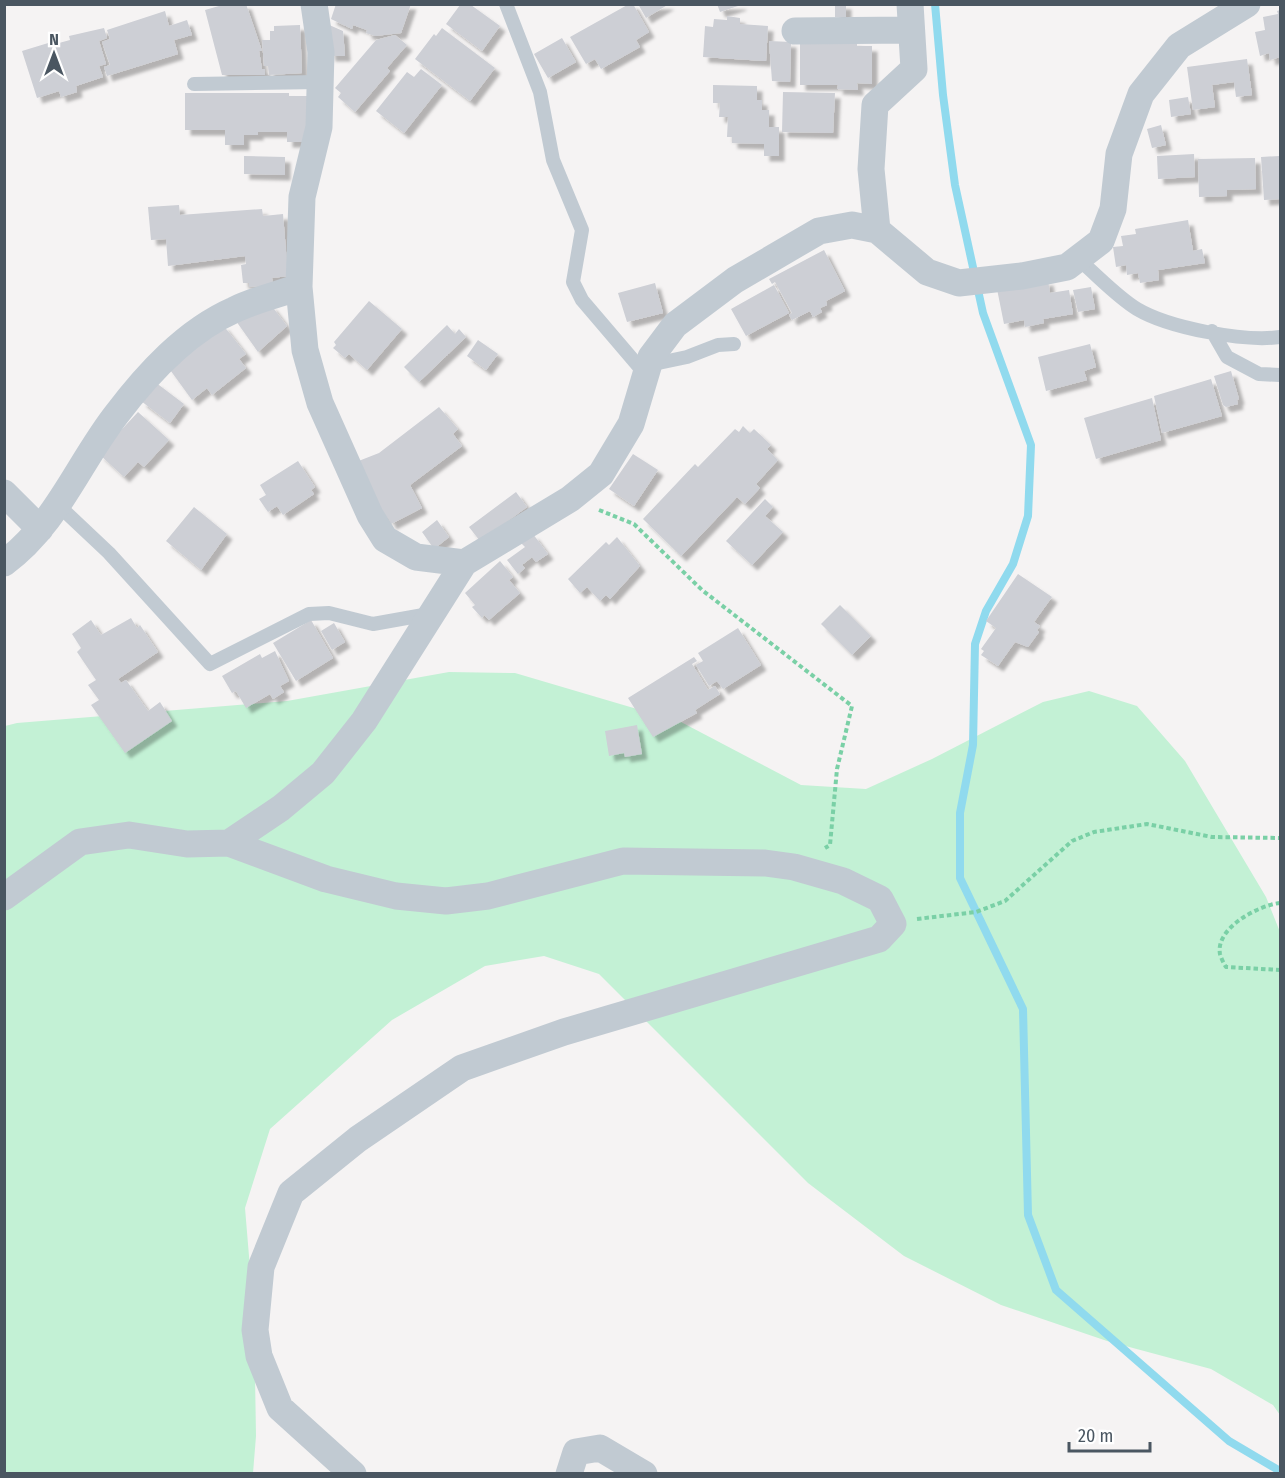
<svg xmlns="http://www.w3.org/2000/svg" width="1285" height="1478" font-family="'Fira Sans Condensed',sans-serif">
  <defs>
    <filter id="shadow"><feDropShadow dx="5.5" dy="5.5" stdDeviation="1.5" flood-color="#0004"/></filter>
  </defs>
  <rect width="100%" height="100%" fill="#f5f3f3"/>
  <!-- green -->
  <path fill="#c3f1d5" d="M449,672L515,673L681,722L801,785L866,789L932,759L1043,702L1089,691L1137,706L1185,761L1266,897L1280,932V1415L1273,1405L1211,1369L1107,1341L1001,1305L904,1256L808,1183L599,974L544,956L485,966L392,1020L270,1129L245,1208L254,1316L256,1436L253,1473L5,1474V726L17,723L287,701Z"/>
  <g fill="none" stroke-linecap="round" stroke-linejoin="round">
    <!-- stream -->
    <path stroke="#90daee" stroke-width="8" d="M935,4L943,95L955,185L983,313L1031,445L1028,516L1013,564L986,611L975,644L973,745L960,813V878L1023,1009L1028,1215L1056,1290L1229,1441L1280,1471"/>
  </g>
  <!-- building -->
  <path fill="#cdcfd5" filter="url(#shadow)" d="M226,4H246L262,51H259L262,69H265V75H222L205,10Z
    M336,4H411L401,33L375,36L366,33L367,30L353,25L352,29L331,19Z
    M629,4H633L649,32L636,40L640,47L601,69L595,59L586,64L570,37Z
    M638,4H669L646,18Z
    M717,4H741V5L720,12Z
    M835,4H846V17H835Z
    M460,5H471L500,26L482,51L446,24Z
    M1280,10V57L1270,60L1269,53L1260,56L1255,32L1265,30L1263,17L1278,14L1277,11Z
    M165,11L169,26L187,20L192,35L174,40L178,54L107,76L104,67L110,65L102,42L110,39L107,30Z
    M727,16L740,18V24L768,26L766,61L703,57L705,26L713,27L714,19L727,20Z
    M327,24L343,31L345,56H330Z
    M300,25L302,73L269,75L268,66H264L262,40H270V31H274V26Z
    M104,28L107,38L99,41L106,64L99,66L103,77L76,86L77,92L61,97L59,91L37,98L22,51L58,40L59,43L70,40L69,36Z
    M442,28L495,68L470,101L415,59L434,34L436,36Z
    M395,35L407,45L387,68L390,71L355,112L338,97L341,93L335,88L376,40Z
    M562,38L576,62L548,78L534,54Z
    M769,41L791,42L790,82L772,81Z
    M800,41L857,42V46H872V84L857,83L858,90L837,89L838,85H800Z
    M1247,59L1252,95L1236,97L1234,82L1212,85L1215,107L1193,110L1187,67Z
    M421,69L442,85L404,133L376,111L407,72L414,77Z
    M713,85L757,86V100H762V110H769V127H779V156H764V144L732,143V137H727L728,117H719L720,103H713Z
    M783,92L835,93L833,133L782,132Z
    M185,93H289V96H311L305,142H287V132H258V135H244V145H225V130H185Z
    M1188,97L1191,114L1171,117L1169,100Z
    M1161,125L1166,145L1152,148L1147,129Z
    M1194,154L1195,177L1158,179L1157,156Z
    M244,156L285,157V175L244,174Z
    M1280,156V199L1264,200L1261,157Z
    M1255,158L1256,189L1227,190V196L1199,197L1198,159Z
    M179,205L180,215L262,209L263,216L283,214L288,276L272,278L273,285L249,287V283H243L241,265L246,264L245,256L168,266L166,239L151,240L148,207Z
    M1188,220L1193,251L1202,249L1205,263L1158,270L1159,280L1140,283L1138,273L1127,275L1126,265L1116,267L1113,247L1123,246L1121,236L1136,234L1135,229Z
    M824,250L845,291L826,301L827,305L820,308L822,312L813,317L810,311L792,320L789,315L792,313L775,282L772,284L769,279Z
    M1048,280L1050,293L1069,290L1073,314L1043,319L1044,323L1025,327L1024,320L1004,324L997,289Z
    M655,283L663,313L627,322L618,293Z
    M774,285L789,313L746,336L731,309Z
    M1091,287L1095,309L1078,312L1073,290Z
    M369,301L402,329L367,370L349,354L345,358L333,348L336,345L334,342Z
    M271,305L287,326L258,352L236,321Z
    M223,325L246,354L239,359L246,368L212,395L207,388L192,400L168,367Z
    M447,325L455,334L459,329L466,337L419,382L404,367Z
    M478,340L498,354L486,370L467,356Z
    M1090,344L1096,367L1084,371L1087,380L1046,391L1038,357Z
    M1231,371L1239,399L1237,400L1238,404L1226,407L1223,405L1214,376Z
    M1211,379L1222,416L1162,433L1154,396Z
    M155,382L184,404L170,423L141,401Z
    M1152,398L1161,440L1096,459L1084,418Z
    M439,407L458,429L453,434L462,446L410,485L422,508L391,524L388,517L383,519L356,462L379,453Z
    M138,412L169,440L144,467L138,462L124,477L99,454Z
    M743,426L750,433L754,429L771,445L767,449L778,460L756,484L760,488L745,504L737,497L681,556L643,519L695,464L698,467L735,429L739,432Z
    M633,454L658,470L634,506L609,489Z
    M298,461L315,487L311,490L314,494L283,515L277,506L268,512L259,499L266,495L260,485Z
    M516,492L527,507L480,541L469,527Z
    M765,499L773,507L765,516L783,532L752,565L726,541Z
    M194,507L227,534L201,570L166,541Z
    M437,520L449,537L434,549L422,532Z
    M533,534L548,554L536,562L532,557L522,565L525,568L518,574L507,560L525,547L521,543Z
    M617,537L640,566L610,599L606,595L600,601L587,587L580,593L568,579L606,542L609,545Z
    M500,561L513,577L509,580L520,593L489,620L484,615L482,618L472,607L475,605L465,593Z
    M1018,574L1052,597L1034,622L1040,626L1037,630L1039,632L1028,647L1015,642L998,666L981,655L984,651L981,649L996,628L986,621Z
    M840,605L871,636L852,655L821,624Z
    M131,618L137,628L140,625L158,652L118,679L121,683L126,680L148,711L160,702L172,721L125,753L91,705L99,700L88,685L96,680L77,652L81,648L72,634L91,620L101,635Z
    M311,620L333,658L296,681L273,643Z
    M334,623L345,642L332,650L321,631Z
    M738,628L761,665L723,689L717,681L709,686L696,665L703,661L698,653Z
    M275,651L289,681L280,686L284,692L273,699L270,694L246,708L236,691L232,693L222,676L260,654L262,658Z
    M694,657L697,661L692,664L708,690L715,686L720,694L695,710L697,713L653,737L628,698Z
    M637,725L642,754L625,757L624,753L609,756L605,731Z"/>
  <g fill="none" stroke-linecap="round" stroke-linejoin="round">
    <!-- path -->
    <path stroke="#7ad0a6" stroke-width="4" stroke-dasharray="4.5 3" stroke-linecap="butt" d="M599,510L634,524L702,590L852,706L837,769L830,845L825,848
      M1280,903C1259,905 1215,928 1220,954C1221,958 1224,964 1226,967L1280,970
      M917,919L976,912L1005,901L1072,841L1094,832L1147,824L1212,837L1280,838"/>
    <!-- lane -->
    <path stroke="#c1cad2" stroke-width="14" d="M506,4L540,92L553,160L582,230L573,282L582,300L646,375
      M194,84L320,82
      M1078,259C1097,275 1116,296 1137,309C1169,328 1244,342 1280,337
      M1212,331L1227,357L1259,374L1280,375
      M649,365L687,357L718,345L734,344
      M58,505L109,553L210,664L309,614L329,613L373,624L429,614"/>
    <!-- street -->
    <path stroke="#c1cad2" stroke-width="27" d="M314,4L321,52L319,127L302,197L299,287L305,350L320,403L370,515L385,539L416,557L464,563
      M795,31L910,30
      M877,230L871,169L875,105L914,69L910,4
      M4,493L40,529
      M4,563C56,525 78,464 116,415C147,374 186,331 234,310C254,300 277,295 299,287
      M229,843L281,808L323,773L364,721L464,563L570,499L601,474L631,424L651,357L675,325L735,280L819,231L852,225L877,230L927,272L959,283L1022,276L1067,267L1101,241L1113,209L1119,154L1141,94L1179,46L1247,4
      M4,897L80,842L129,835L187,844L229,843L326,879L396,896L446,901L488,896L623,861L765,863L794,867L843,881L880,899L893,924L879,939L564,1032L462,1068L358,1139L291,1193L261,1267L255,1330L259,1356L280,1408L353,1474
      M569,1474L576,1452L600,1448L644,1474"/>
  </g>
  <!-- border -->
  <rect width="1285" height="1478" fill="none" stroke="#4a5661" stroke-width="12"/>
  <!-- north arrow -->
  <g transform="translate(54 54)" stroke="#ffffff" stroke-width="4.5" paint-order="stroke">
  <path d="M0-4.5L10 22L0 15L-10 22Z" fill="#4a5661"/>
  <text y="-9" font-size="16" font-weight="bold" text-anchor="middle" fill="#4a5661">N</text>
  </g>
  <!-- scale -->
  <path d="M1069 1442v9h81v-9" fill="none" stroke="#4a5661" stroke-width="3"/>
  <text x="1078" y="1442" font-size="18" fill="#4a5661" stroke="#ffffff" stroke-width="4.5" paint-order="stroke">20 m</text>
</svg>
